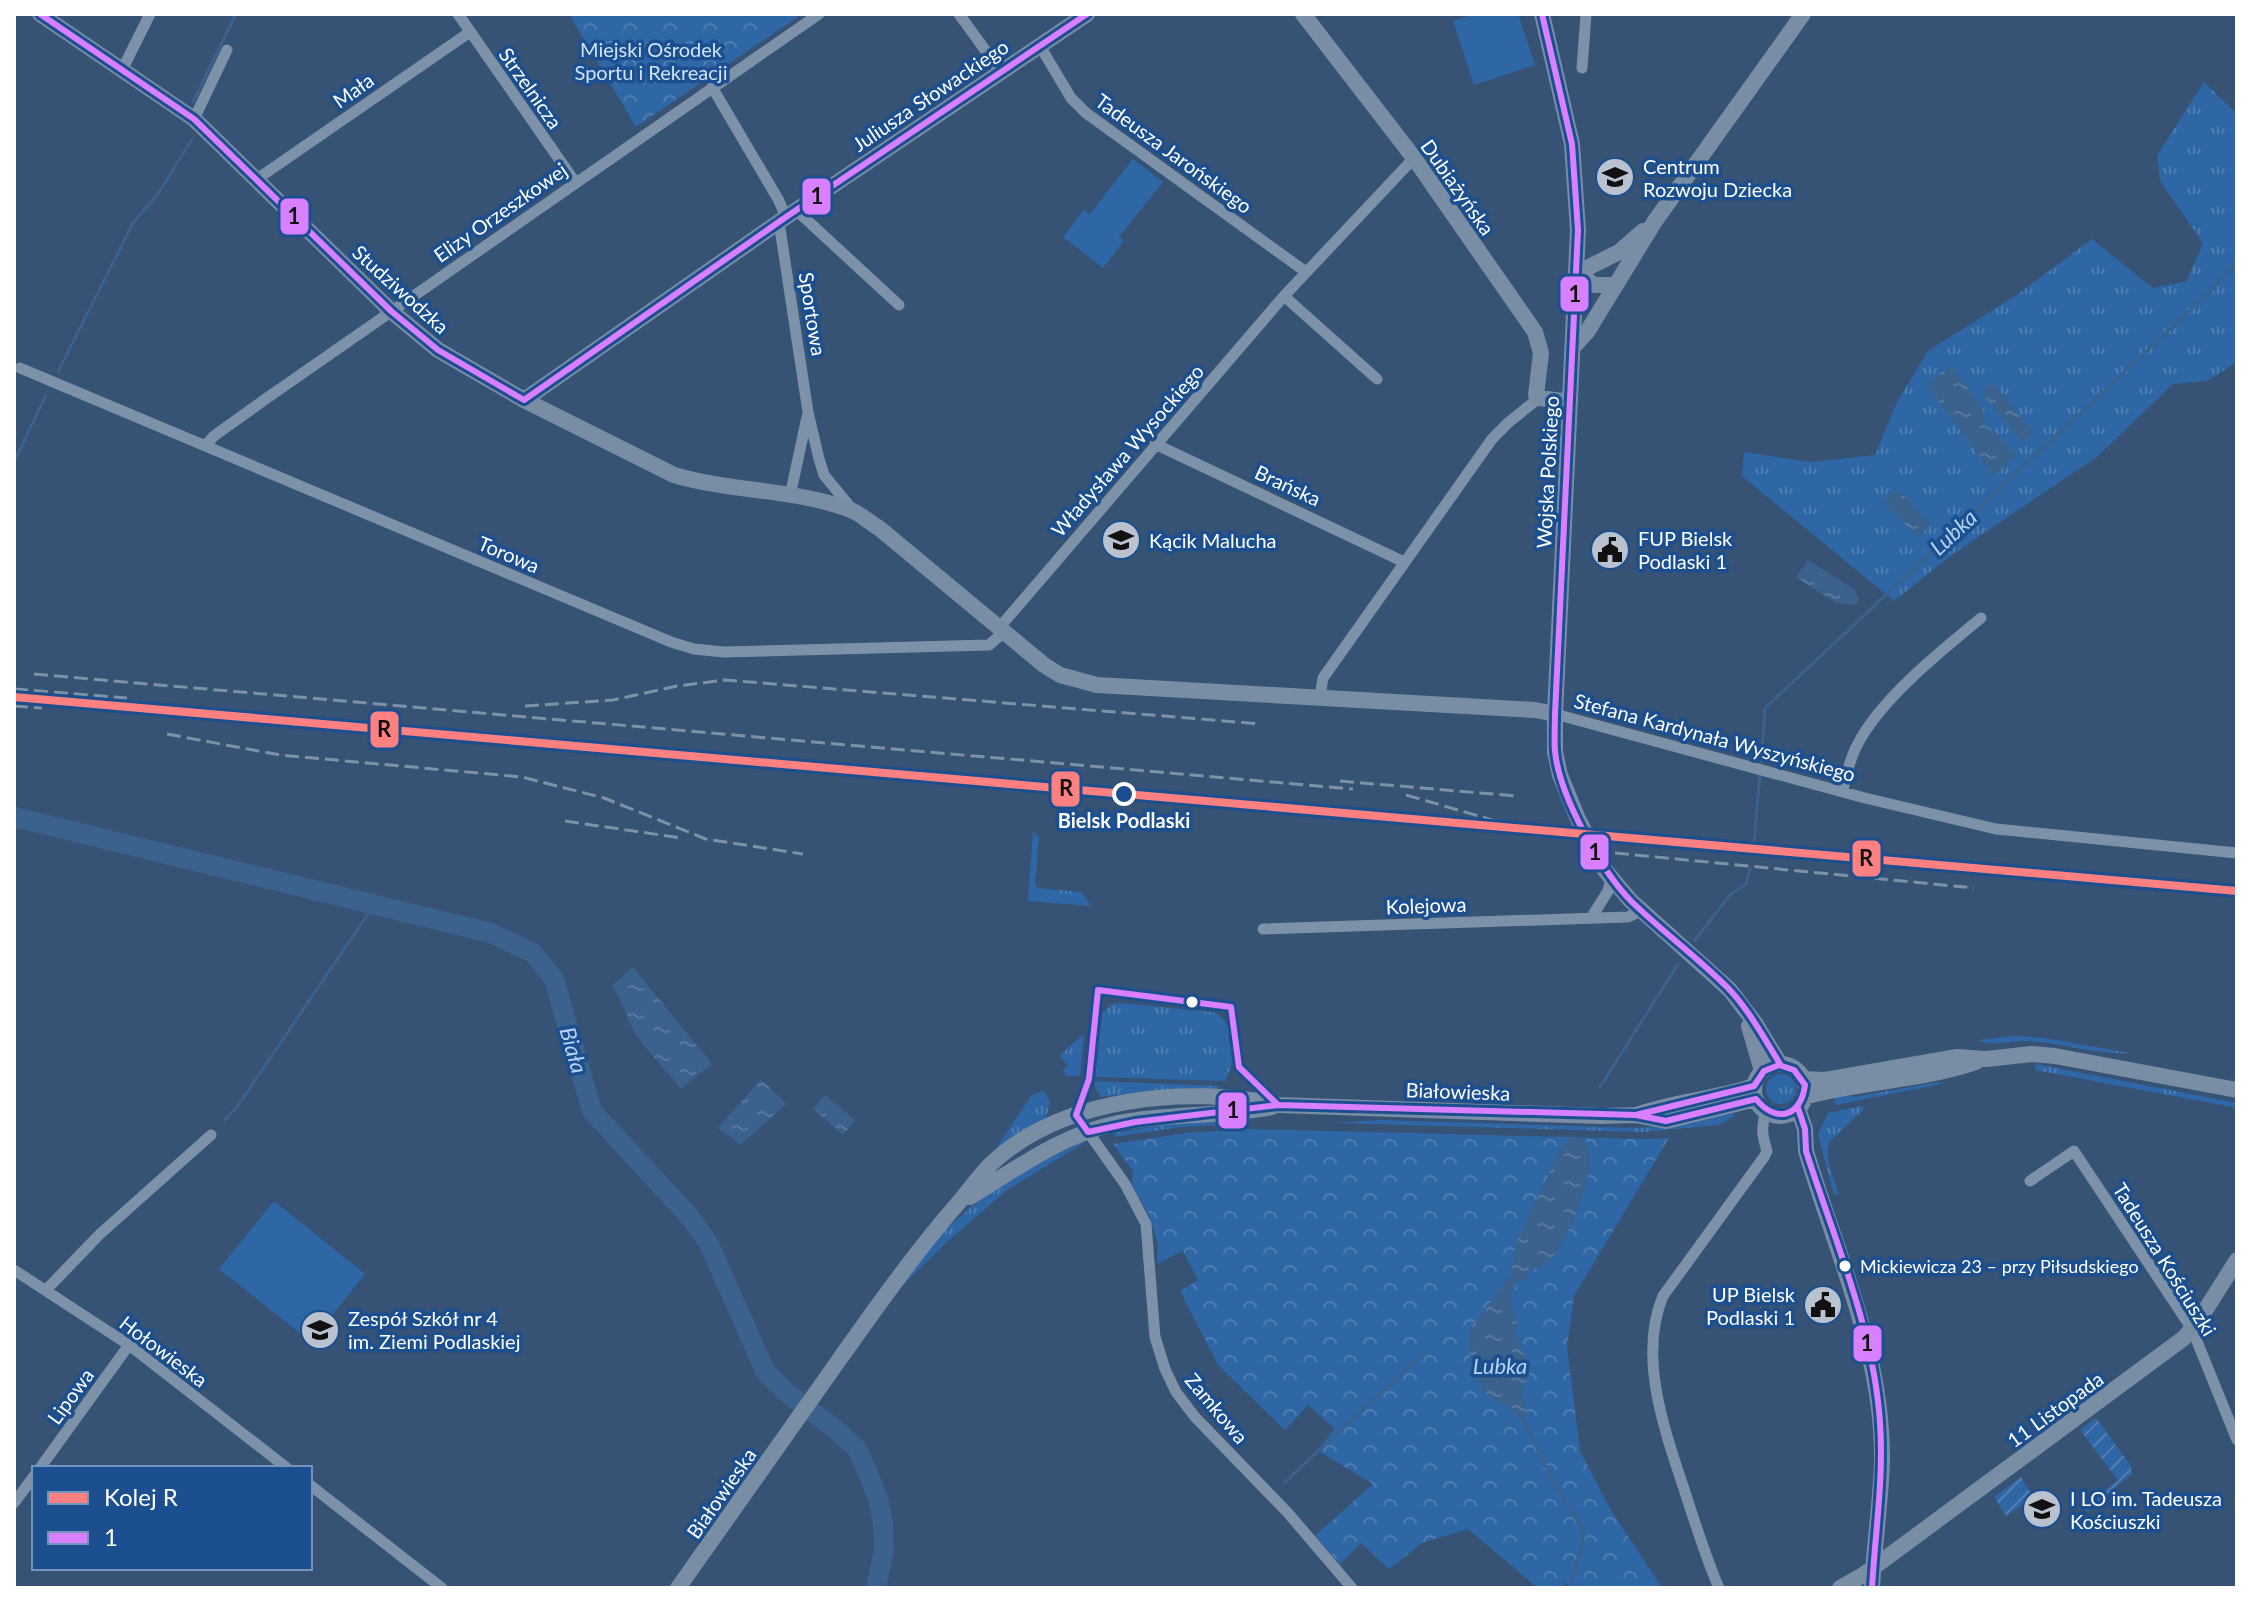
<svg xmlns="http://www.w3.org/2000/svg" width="2251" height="1602" font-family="Lato,sans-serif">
  <defs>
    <pattern id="grass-tufts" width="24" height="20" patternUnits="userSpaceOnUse" patternTransform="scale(2)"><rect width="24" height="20" fill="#2f66a5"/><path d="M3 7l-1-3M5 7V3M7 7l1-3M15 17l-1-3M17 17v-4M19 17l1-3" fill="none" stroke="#4e7db2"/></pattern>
    <pattern id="forest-crowns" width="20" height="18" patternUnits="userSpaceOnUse" patternTransform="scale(2)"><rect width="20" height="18" fill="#2f66a5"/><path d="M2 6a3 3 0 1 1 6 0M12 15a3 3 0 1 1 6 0" fill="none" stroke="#4e7db2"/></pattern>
    <pattern id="garden-furrows" width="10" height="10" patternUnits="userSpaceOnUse" patternTransform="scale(2)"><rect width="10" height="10" fill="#2f66a5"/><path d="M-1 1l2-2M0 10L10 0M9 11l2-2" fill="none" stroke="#4e7db2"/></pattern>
    <pattern id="water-ripples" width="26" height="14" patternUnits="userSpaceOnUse" patternTransform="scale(2)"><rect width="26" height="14" fill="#3b618d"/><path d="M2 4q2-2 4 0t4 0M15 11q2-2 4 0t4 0" fill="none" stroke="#58799e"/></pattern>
  </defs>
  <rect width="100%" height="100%" fill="#365274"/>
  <!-- grass -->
  <path fill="url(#grass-tufts)" d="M2204,82L2237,114V362L2207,381L2173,384L2097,457L1953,554L1894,601L1742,476L1744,452L1810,462L1875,455L1897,402L1928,351L2018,294L2092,239L2153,288L2187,281L2203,243L2160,181L2157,155Z
    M1033,831L1039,838L1035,882L1037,888L1081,892L1091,906L1028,901Z
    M1120,1003L1212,1012C1239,1022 1237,1059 1225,1081L1095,1077L1102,1014L1111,1004Z
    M1084,1034L1080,1076H1067L1063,1071L1068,1065L1059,1056Z
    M2014,1036L2045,1038L2129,1053C2093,1055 2058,1041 2022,1041C2008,1041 1991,1047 1978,1040Z
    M2036,1064L2237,1103V1108L2035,1070Z
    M1766 1089a15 15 0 1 1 30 0a15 15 0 1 1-30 0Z
    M1095,1081L1220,1086L1215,1090H1157L1101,1097L1095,1087Z
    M1938,1082L1946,1083L1836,1105L1834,1102L1837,1095L1845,1094L1854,1097Z
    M1041,1091L1045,1092L1050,1102L1046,1118L999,1150L997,1147L1031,1096Z
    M1862,1106L1863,1110L1829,1142C1824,1159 1834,1178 1839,1194L1834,1195L1818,1134L1828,1113Z
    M1730,1111L1735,1116L1718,1125L1643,1132L1334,1123L1380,1120L1640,1128L1669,1125Z
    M1241,1120V1124L1180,1127L1115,1137L1114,1133L1180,1122Z
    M1080,1143H1084L1007,1190L947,1242L894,1294C905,1279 916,1263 928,1249C968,1201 1024,1169 1080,1143Z"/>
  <!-- forest -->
  <path fill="url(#forest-crowns)" d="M569,14H802L636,127Z
    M1252,1129L1641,1139L1669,1138L1574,1296L1567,1347L1580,1451L1612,1512L1661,1586L1660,1588H1571L1565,1582L1563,1588H1538L1468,1529L1422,1543L1389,1569L1361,1543L1340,1564L1315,1536L1373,1484L1317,1450L1335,1429L1308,1405L1285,1430L1218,1365L1180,1291L1198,1280L1183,1251L1157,1264L1158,1245L1149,1215L1132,1186L1133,1171L1113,1144L1186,1133Z"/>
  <!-- garden -->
  <path fill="url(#garden-furrows)" d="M2094,1419H2097L2131,1466L2132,1474L2086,1512L2083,1508L2118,1480L2080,1430Z
    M2021,1477L2034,1498L2006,1516L1994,1497Z"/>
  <!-- pitch -->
  <path fill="#2f66a5" d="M1474,14H1518L1535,65L1474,85L1453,21Z
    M1133,159L1163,182L1119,237L1124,241L1103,268L1063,237L1084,210L1090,214Z
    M274,1201L365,1274L311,1342L219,1269Z"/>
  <!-- water -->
  <path fill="url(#water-ripples)" d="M1951,365L1982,407L1986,426L1999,436L2016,456L1994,476L1928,387L1932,380Z
    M1992,382L2034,433L2022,442L1982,393Z
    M1895,490L1904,495L1931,525L1918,537L1884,503Z
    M1808,560L1854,589L1859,599L1856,605L1836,603L1796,577Z
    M633,967L712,1064L681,1089C666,1070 648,1052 635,1033C625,1017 623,1001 612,986Z
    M761,1079L786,1104L741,1145L718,1128Z
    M825,1095L855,1120L843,1135L813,1109Z
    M1569,1139H1585C1587,1145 1590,1151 1590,1157C1591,1182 1564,1257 1541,1267C1537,1269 1533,1269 1529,1270L1526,1279L1516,1281L1510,1303L1517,1319L1516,1337L1530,1366L1529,1375L1521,1392L1527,1417L1519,1420C1514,1405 1503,1405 1491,1398C1473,1386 1465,1347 1471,1328L1512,1274L1515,1245L1559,1152Z"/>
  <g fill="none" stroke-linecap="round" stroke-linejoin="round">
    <!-- stream -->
    <path stroke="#3b618d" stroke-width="3" d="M193,102L236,14
      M58,372L133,223L158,194L192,139
      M14,462L46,395
      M1761,765L1765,708L2213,289L2237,261
      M1754,843L1760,773
      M1695,940L1730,895L1746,884L1750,869
      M1600,1087L1678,964
      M224,1121L237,1107L374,905
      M1523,1419L1553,1482L1583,1530V1543L1569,1588
      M1285,1482L1422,1355"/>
    <!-- river -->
    <path stroke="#3b618d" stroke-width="20" d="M14,817L491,933L533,953L554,979L592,1111L689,1216L709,1244L765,1371L787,1393L834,1428L858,1450L878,1498L883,1524L884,1551L876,1588"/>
    <!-- street -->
    <path stroke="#7d92a8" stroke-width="11" d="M458,14L575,182
      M959,14L1001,72
      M1040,46L1071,98L1086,113L1306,272
      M123,68L150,14
      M1582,68L1586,14
      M712,87L778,199L786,217
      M194,119L227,50
      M257,179L470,32
      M796,210L899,305
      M779,222L808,412L819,459L824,475L851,508
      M1284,296L1377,379
      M20,368L671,642L694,649L724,652L989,645L1004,632
      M1155,444L1404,562
      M206,445L214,436L267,398L819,14
      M790,496L807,417
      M999,628L1284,296L1414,158
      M1320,696L1323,678L1492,439L1509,422L1539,398
      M1555,714L1865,798L1996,829L2237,853
      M1843,791C1846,774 1852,753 1861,738C1886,695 1942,650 1981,618
      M1591,918L1608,891L1611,878
      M1263,929L1628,917L1641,911
      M1076,1115L1125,1184L1146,1224L1155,1337L1165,1369L1176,1392L1195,1417L1288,1513L1352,1588
      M2030,1181L2074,1151L2192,1329L2237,1440
      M14,1270L129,1345L287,1468
      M46,1290L100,1234L211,1135
      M40,1468L129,1345
      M310,1485L442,1588
      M14,1503L34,1476
      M1719,1588C1706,1558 1696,1526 1686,1495C1666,1434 1637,1358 1663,1296L1764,1157L1767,1151C1762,1135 1761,1128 1766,1111"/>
    <!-- secondary -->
    <path stroke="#798da4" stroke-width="16" d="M40,14L194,119L391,311L438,350L524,400L674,475C731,492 799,489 853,511C862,515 870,523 879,528L1044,665L1060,675L1097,685L1535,710L1555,714
      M1303,14L1414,158L1535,332L1541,353L1536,395L1539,398L1570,402
      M1542,14L1572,144L1578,230L1555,714V752L1560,775L1578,819L1604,869L1630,900L1730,990L1755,1023L1780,1064
      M1577,273L1619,252L1643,231
      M1577,273L1594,285H1616
      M1574,346L1587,332L1655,221L1803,14
      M524,400L786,217L1087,14
      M1749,1026L1762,1071
      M1754 1090a26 26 0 1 1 52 0a26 26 0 1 1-52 0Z
      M1803,1079L1825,1080L1957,1057L1986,1059L2032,1054L2055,1056L2237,1090
      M1804,1097C1861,1081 1921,1081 1976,1062
      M1798,1108L1805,1129L1806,1151C1836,1252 1883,1353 1882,1460C1881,1502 1874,1545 1872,1588
      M1636,1115C1675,1101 1716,1099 1754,1086
      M970,1197C1017,1168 1063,1134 1118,1123C1169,1113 1221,1117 1272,1107
      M678,1588C732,1512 786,1436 839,1360C878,1305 916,1251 960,1201C970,1189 980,1175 991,1164C1062,1097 1188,1085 1278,1105L1601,1116L1636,1115L1666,1121L1756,1099
      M1840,1588L1863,1575L2184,1338L2201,1317L2237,1260"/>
    <!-- rail -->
    <path stroke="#7e92a7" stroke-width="3" stroke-dasharray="14 6" stroke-linecap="butt" d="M34,674L1353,789
      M14,689L127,698
      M14,706L42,708
      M525,706L613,700L677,686L725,680L1261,724
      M167,734L280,755L522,777L604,798L706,839L803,854
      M1340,781L1516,796
      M1406,795L1503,823
      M565,821L681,838
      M1615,853L1974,888"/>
    <defs>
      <path id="bus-1" d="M40,14L194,119L391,311L438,350L524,400L786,217L1087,14
        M1542,14L1572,144L1578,230L1555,714C1555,726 1554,739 1555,751C1559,795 1601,871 1632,902C1663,932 1698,958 1728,988C1749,1010 1764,1038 1780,1064
        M1098,990L1231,1007L1239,1067L1278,1105L1135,1122L1088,1132L1076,1115L1089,1079Z
        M1779,1065L1794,1070L1805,1085C1801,1117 1776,1124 1756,1099L1666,1121L1636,1115L1754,1086L1764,1071Z
        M1278,1105L1636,1115
        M1798,1108L1805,1129L1806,1151C1834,1239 1874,1329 1880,1423C1884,1478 1875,1533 1872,1588"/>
    </defs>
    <!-- bus-1 casing -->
    <use href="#bus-1" stroke="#1b4f8f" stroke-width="12"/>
    <!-- bus-1 -->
    <use href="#bus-1" stroke="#d880ff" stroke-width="6"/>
    <defs>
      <path id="rail-1" d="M14,697L2237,891"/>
    </defs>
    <!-- rail-1 casing -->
    <use href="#rail-1" stroke="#1b4f8f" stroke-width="14"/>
    <!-- rail-1 -->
    <use href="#rail-1" stroke="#ff8080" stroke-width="8"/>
  </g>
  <!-- icons -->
  <defs>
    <symbol id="school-disc" viewBox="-11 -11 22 22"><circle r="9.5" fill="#b9c2ce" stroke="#1b4f8f"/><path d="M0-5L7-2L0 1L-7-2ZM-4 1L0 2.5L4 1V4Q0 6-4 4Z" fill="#111"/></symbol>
    <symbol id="civic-disc" viewBox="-11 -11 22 22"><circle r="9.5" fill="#b9c2ce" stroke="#1b4f8f"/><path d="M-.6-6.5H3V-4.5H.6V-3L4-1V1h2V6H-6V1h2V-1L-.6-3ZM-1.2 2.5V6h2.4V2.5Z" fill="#111"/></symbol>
  </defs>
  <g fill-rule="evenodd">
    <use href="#school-disc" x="1593" y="155" width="44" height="44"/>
    <use href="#school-disc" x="1099" y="518" width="44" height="44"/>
    <use href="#civic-disc" x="1588" y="528" width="44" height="44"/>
    <use href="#civic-disc" x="1801" y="1283" width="44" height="44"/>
    <use href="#school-disc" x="298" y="1308" width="44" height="44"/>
    <use href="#school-disc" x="2020" y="1487" width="44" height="44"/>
  </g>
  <!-- markers -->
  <circle fill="#1b4f8f" stroke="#fff" stroke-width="4" cx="1124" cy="794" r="10"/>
  <g fill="#fff" stroke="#1b4f8f" stroke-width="3">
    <circle cx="1192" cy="1002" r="7"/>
    <circle cx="1845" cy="1266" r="7"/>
  </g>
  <g text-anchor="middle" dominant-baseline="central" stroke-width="7" stroke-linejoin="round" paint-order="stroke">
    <!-- bus labels -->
    <g font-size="18" fill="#fff" stroke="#1b4f8f" text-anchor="start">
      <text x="1860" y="1266">Mickiewicza 23 – przy Piłsudskiego</text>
    </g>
    <!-- park labels -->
    <g font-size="20" fill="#cfe3fa" stroke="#1b4f8f">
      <text x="651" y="49">Miejski Ośrodek<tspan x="651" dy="23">Sportu i Rekreacji</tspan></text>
    </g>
    <!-- street labels -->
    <g font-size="20" fill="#fff" stroke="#1b4f8f">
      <text transform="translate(531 88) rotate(55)">Strzelnicza</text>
      <text transform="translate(353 90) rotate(-35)">Mała</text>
      <text transform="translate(930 95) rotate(-34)">Juliusza Słowackiego</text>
      <text transform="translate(1174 153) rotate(36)">Tadeusza Jarońskiego</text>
      <text transform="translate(1458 187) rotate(55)">Dubiażyńska</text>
      <text transform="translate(500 212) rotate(-35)">Elizy Orzeszkowej</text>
      <text transform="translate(401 289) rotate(42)">Studziwodzka</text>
      <text transform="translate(813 314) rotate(81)">Sportowa</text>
      <text transform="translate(1127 450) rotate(-49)">Władysława Wysockiego</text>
      <text transform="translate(1547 472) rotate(-87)">Wojska Polskiego</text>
      <text transform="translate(1288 485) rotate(25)">Brańska</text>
      <text transform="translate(509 554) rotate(23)">Torowa</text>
      <text transform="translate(1715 737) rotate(15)">Stefana Kardynała Wyszyńskiego</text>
      <text transform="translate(1426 905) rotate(-2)">Kolejowa</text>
      <text transform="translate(1458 1091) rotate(2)">Białowieska</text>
      <text transform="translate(2165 1259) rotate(58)">Tadeusza Kościuszki</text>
      <text transform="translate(164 1351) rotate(37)">Hołowieska</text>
      <text transform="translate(70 1396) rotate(-54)">Lipowa</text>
      <text transform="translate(1217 1408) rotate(50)">Zamkowa</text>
      <text transform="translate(2055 1409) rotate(-36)">11 Listopada</text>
      <text transform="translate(721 1493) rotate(-55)">Białowieska</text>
    </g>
    <!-- poi labels -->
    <g font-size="20" fill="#fff" stroke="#1b4f8f" text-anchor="start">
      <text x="1643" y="166">Centrum<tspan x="1643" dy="23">Rozwoju Dziecka</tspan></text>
      <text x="1638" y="538">FUP Bielsk<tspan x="1638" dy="23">Podlaski 1</tspan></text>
      <text x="1149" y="540">Kącik Malucha</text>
      <text x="1795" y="1294" text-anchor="end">UP Bielsk<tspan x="1795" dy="23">Podlaski 1</tspan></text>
      <text x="348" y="1318">Zespół Szkół nr 4<tspan x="348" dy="23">im. Ziemi Podlaskiej</tspan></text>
      <text x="2070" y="1498">I LO im. Tadeusza<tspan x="2070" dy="23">Kościuszki</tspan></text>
    </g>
    <!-- stop labels -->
    <g font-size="20" font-weight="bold" fill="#fff" stroke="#1b4f8f">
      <text x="1124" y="820">Bielsk Podlaski</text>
    </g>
    <!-- water labels -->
    <g font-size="22" font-style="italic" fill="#b5d3f5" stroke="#1b4f8f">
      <text transform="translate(1953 532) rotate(-43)">Lubka</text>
      <text transform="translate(574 1050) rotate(74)">Biała</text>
      <text x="1500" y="1365">Lubka</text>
    </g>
  </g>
  <g stroke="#1b4f8f" stroke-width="3">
    <rect x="801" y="177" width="31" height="39" rx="8" fill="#d880ff"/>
    <rect x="279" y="197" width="31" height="39" rx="8" fill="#d880ff"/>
    <rect x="1559" y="275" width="31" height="38" rx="8" fill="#d880ff"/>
    <rect x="369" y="710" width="31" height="39" rx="8" fill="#ff8080"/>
    <rect x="1050" y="770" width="31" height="38" rx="8" fill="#ff8080"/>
    <rect x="1579" y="833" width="31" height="38" rx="8" fill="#d880ff"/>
    <rect x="1851" y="839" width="31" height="39" rx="8" fill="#ff8080"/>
    <rect x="1217" y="1091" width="31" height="39" rx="8" fill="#d880ff"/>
    <rect x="1852" y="1324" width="31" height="39" rx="8" fill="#d880ff"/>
  </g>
  <g font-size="22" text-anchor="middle" font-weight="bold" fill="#111">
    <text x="817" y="204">1</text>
    <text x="294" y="224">1</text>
    <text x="1575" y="302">1</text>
    <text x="384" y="737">R</text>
    <text x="1066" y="796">R</text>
    <text x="1595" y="860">1</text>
    <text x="1866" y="866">R</text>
    <text x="1233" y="1118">1</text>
    <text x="1867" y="1351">1</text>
  </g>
  <!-- border -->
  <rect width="2251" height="1602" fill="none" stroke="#ffffff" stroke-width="32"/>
  <!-- legend -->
  <rect x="32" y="1466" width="280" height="104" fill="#1b4f8f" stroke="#7695bc" stroke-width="2"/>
  <rect x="48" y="1492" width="40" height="12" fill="#ff8080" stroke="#7695bc" stroke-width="2"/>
  <text x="104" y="1506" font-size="24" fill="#ffffff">Kolej R</text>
  <rect x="48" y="1532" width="40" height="12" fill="#d880ff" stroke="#7695bc" stroke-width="2"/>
  <text x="104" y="1546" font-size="24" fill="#ffffff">1</text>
</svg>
